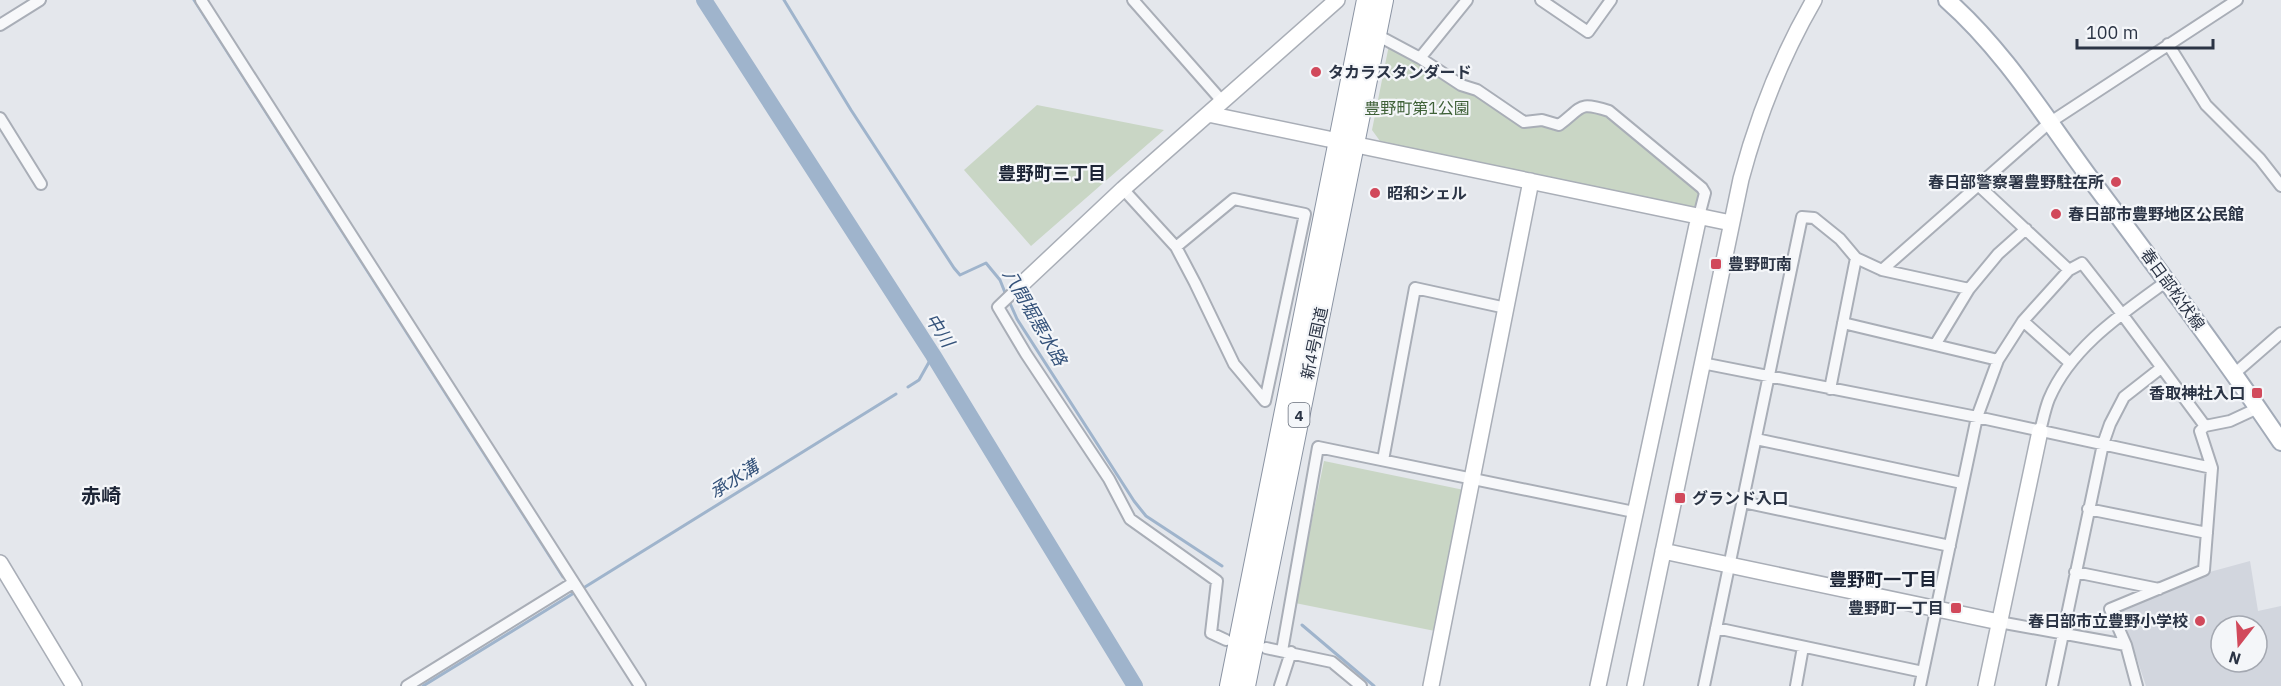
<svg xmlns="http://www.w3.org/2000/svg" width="2281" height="686" font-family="'IBM Plex Sans','Noto Sans JP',sans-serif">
  <rect width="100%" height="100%" fill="#e4e7ec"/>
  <!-- built -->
  <path fill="#d2d6de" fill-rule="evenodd" d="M2250,561L2258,611L2281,606V686H2146L2135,653L2117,615L2118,610L2206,573ZM2221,626H2257V662H2221Z"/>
  <!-- green -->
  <path fill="#c9d6c5" d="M1389,45C1444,76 1499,112 1559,130L1567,126L1584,109C1612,113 1627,132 1647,150C1664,164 1682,178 1699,192L1701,197L1698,210L1467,163L1430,152L1380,141L1372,130Z
    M1037,105L1164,130L1031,246L964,170Z
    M1324,461L1464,490L1435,631L1295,603Z"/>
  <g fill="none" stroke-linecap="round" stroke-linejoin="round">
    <!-- stream -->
    <path stroke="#9fb4cc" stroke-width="3" d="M194,0L563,577
      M784,0L851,110L954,268L960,275L986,263L1000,280L1006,295
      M1009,301L1017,319L1134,501L1146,516L1222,566
      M908,387L919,380L933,355
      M585,587L896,394
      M1302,625L1374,686
      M423,686L574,593"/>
    <!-- river -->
    <path stroke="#9fb4cc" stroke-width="16" d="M704,0L933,355L1135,686"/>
    <defs>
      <path id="street" d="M201,0L640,686
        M1133,0L1222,101
        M1541,0L1588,32L1611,0
        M0,25L40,0
        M1377,35L1420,58L1461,85L1477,90L1524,122L1542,120L1559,125C1583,107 1578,101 1609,111L1702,188L1705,193L1699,216
        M2168,44L2206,105L2260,159L2281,186
        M1420,58L1467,0
        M0,118L41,184
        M1977,184L2069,270
        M1123,189L1176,247
        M1234,199L1305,214L1265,401L1234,364L1195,283L1176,247Z
        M1882,270L2049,123L2237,0
        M1022,284L998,307L1026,354L1109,479L1130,519L1217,581L1211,633L1226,640
        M2023,321L2070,363
        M1843,323L1998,360
        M1935,345L1969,289L1998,254L2026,229
        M1702,363L1977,417L2212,468
        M2234,374L2281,333
        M1830,389L1856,258
        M2205,426L2230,421L2258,408
        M2040,431C2043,420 2045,409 2049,399C2071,347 2123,313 2167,281
        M1756,439L1962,483
        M1383,460L1415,288L1506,308
        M1743,502L1950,546
        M2088,509L2207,533
        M2075,572L2159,589
        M1999,622L2126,645
        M1716,628L1923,672
        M1266,648L1332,662L1361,686
        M1282,651L1318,447L1634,512
        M407,686L573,583
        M1280,686L1291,652
        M1704,686L1802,217L1814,218L1840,239L1856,258L1882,270L1969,289
        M1796,686L1803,647
        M1920,686L1977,417L1998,360L2023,321L2069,270L2082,263L2122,314L2205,426L2200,431L2212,468L2204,570L2110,609L2126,645L2137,686
        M2052,686L2103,444L2110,424L2124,397L2161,368"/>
      <path id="secondary" d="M1208,114L1731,223
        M1022,284L1123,189L1337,0
        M1663,551L1999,622
        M0,563L74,686
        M1431,686L1531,181
        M1598,686L1699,216
        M1635,686L1741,179C1758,115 1781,57 1814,0
        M1986,686L2040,431"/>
      <path id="primary" d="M1947,0C2005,51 2046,119 2092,181C2156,267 2221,353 2281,442"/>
      <path id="highway" d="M1230,686L1367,0
        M1245,686L1383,0"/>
    </defs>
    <!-- street casing -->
    <use href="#street" stroke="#a9aeb7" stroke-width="14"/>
    <!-- secondary casing -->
    <use href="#secondary" stroke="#a9aeb7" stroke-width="18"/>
    <!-- primary casing -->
    <use href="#primary" stroke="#a3abb8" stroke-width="20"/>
    <!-- highway casing -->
    <use href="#highway" stroke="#8b94a3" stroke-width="22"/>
    <!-- street -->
    <use href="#street" stroke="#f7f8fa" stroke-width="10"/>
    <!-- secondary -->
    <use href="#secondary" stroke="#fff" stroke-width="15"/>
    <!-- primary -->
    <use href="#primary" stroke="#fff" stroke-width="16"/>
    <!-- highway -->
    <use href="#highway" stroke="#fff" stroke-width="20"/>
  </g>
  <!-- markers -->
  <g fill="#d1495b" stroke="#f4f6f9" stroke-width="2">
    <circle cx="1316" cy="72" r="6"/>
    <circle cx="2116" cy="182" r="6"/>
    <circle cx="1375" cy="193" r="6"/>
    <circle cx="2056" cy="214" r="6"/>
    <rect x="1710" y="258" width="12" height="12" rx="3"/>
    <rect x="2251" y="387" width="12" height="12" rx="3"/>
    <rect x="1674" y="492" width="12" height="12" rx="3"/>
    <rect x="1950" y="602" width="12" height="12" rx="3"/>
    <circle cx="2200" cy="621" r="6"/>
  </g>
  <g text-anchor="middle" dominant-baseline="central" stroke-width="4.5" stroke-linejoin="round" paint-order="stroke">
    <!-- shield labels -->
    <rect fill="#f4f6f9" stroke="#676e7b" stroke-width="1.5" x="1288.5" y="403" width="21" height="24" rx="4.5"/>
    <g font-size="15" font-weight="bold" fill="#2b3445">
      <text x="1299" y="415">4</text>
    </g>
    <!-- poi labels -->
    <g font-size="16" font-weight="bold" fill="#2b3445" stroke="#f4f6f9" text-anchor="start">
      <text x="1328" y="72">タカラスタンダード</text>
      <text x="2104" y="182" text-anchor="end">春日部警察署豊野駐在所</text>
      <text x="1387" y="193">昭和シェル</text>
      <text x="2068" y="214">春日部市豊野地区公民館</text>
      <text x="1728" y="264">豊野町南</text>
      <text x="2245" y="393" text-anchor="end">香取神社入口</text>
      <text x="1692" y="498">グランド入口</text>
      <text x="1944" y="608" text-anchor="end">豊野町一丁目</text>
      <text x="2188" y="621" text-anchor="end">春日部市立豊野小学校</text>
    </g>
    <!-- park labels -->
    <g font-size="16" fill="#3f6138" stroke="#f4f6f9">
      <text x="1417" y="108">豊野町第1公園</text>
    </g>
    <!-- street labels -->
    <g font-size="16" fill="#2b3445" stroke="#f4f6f9">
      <text transform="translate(2173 289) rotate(54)">春日部松伏線</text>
      <text transform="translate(1314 343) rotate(-78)">新4号国道</text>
    </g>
    <!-- neighbourhood labels -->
    <g font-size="18" font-weight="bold" fill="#1d2536" stroke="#f4f6f9">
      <text x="1052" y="173">豊野町三丁目</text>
      <text x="1883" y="579">豊野町一丁目</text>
    </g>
    <!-- water labels -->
    <g font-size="18" font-style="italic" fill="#34527a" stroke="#f4f6f9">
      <text transform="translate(1035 317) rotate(60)">八間堀悪水路</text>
      <text transform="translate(940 330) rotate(57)">中川</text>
      <text transform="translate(734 479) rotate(-32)">承水溝</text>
    </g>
    <!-- quarter labels -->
    <g font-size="20" font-weight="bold" fill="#1d2536" stroke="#f4f6f9">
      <text x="101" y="495">赤崎</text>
    </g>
  </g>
  <!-- north arrow -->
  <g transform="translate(2239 644) rotate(197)"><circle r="28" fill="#f4f6f9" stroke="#a4a8b1" stroke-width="1.5"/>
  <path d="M0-4.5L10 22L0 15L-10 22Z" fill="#d1495b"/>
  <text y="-9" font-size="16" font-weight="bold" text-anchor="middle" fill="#2b3445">N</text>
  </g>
  <!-- scale -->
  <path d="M2077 39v9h136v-9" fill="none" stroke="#2b3445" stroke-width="3"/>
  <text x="2086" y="39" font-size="18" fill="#2b3445" stroke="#f4f6f9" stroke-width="4.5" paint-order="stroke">100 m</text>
</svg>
